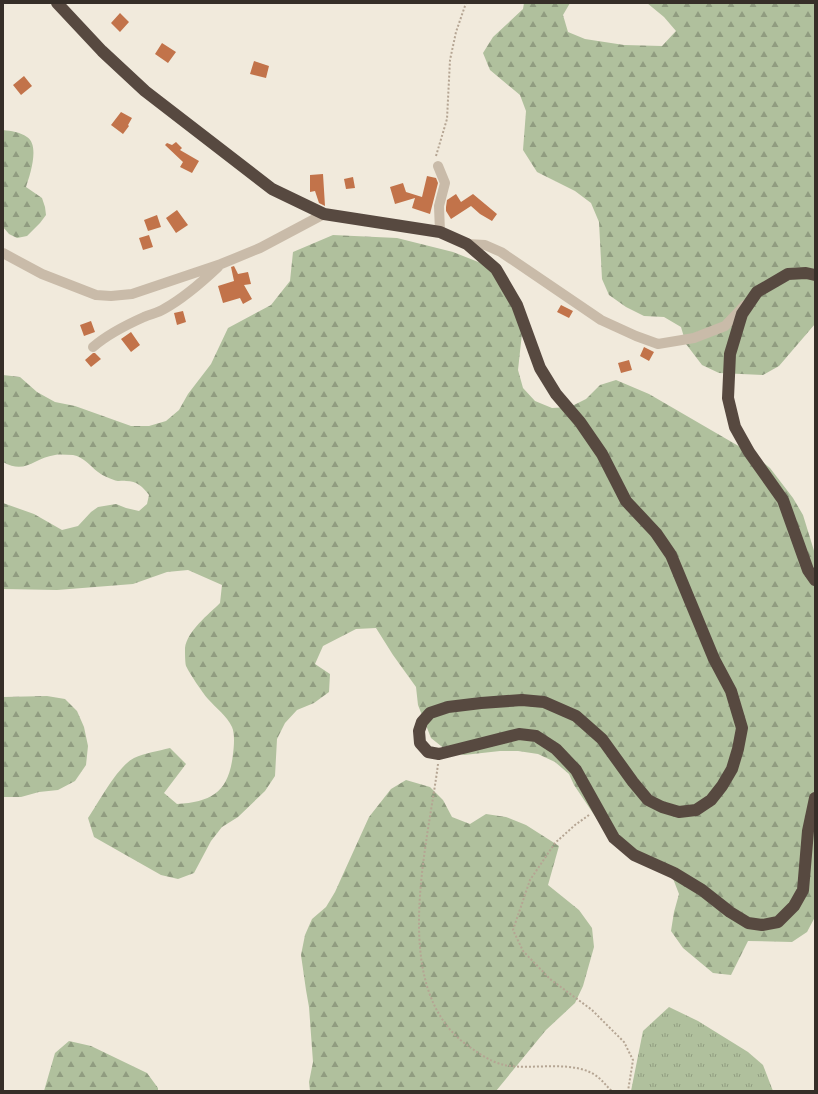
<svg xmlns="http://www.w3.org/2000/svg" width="818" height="1094" font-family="Helvetica,sans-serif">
  <defs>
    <pattern id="grass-tufts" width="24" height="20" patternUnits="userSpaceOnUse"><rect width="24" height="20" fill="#b0c09d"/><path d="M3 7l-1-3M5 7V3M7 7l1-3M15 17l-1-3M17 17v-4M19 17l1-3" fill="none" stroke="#909c80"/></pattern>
    <pattern id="forest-firs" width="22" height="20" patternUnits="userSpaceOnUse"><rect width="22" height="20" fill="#b0c09d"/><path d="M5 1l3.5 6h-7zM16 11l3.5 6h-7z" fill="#909c80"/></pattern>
  </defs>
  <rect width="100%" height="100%" fill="#f1eadc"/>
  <!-- grass -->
  <path fill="url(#grass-tufts)" d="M669,1007L698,1021L748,1052L763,1065L773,1091H631L643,1031Z"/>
  <!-- forest -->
  <path fill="url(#forest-firs)" d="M524,3H570L563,15L568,32L585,39L624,45L662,46L676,31L664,17L647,3H815V324L779,366L763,375L719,373L702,365L686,344L681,327L664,317L644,316L626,307L609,295L602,279L599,222L591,203L575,191L537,172L523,150L526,111L520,95L490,70L483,53L493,37L523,9Z
    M3,130C11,131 20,132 27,137C40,145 30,175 26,187L42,198L45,207L46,215L40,223L27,236L17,238L9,234L3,227Z
    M333,235L397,238L453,252L496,269L524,315L518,370L523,388L535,401L552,408L570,407L586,399L600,385L616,380L649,394L754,455L770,468L793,498L803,515L815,554V917L807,932L792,942L748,941L731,975L713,973L683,948L671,931L674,912L679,894L672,876L607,834L574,785L569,774L555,762L538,754L518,751H500L464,755L446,750L431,738L418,705L416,687L393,655L376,628L356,629L323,646L315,664L330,674L329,692L314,703L297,710L285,723L277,739L275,776L265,791L238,817L222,827L211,841L194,873L178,879L161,875L94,837L88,818C99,802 117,767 134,758C145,753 158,751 170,748L186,764L164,793L177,804C213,802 229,791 233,754C234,746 235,734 232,727C227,716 216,708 208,699C202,692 190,674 186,666C185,662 185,652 185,648C187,631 209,614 220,603L222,585L188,570L167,572L133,584L57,590L3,589V503L34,514L62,530L78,526L91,512L98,507L116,504L126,508L139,511L147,504L149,495C143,487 137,481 126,481C122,480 119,482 114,480C109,478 103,476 98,472C90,466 84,457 73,455C67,455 60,454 55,455C33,458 26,475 3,462V375L20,377L37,392L55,402L75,406L131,426H149L166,421L179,410L188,394L211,364L228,328L271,305L290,281L293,252Z
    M47,696L65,699L77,711L84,727L88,746L86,765L75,781L58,790L39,792L21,797H3V697Z
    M406,780L430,787L443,800L452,817L470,824L486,814L506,817L526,825L559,846L548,885L579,910L592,928L594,947L583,986L575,1003L546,1030L496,1091H310L309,1082L313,1062L309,1007L306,990L301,955L305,935L312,919L326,907L335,892L369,817L391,789Z
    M69,1041L91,1046L147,1073L158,1088V1091H44L55,1053Z"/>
  <!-- building -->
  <path fill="#c2734a" d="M120,13L129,22L120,32L111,23Z
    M162,43L176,52L168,63L155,54Z
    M254,61L269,66L266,78L250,74Z
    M24,76L32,86L21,95L13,85Z
    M121,112L132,118L128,125L129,126L123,134L111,125Z
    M176,142L182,148L180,150L199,161L192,173L180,167L183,162L165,145L167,143L172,145Z
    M323,174L325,206L319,203L315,191L310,192V175Z
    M427,176L436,178L438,183L430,214L412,208L415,198L395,204L390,187L403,183L406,192L422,197Z
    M353,177L355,188L346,189L344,179Z
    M456,194L461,202L473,194L497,214L492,221L480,214L471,206L451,219L446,211V207L447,200Z
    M177,210L188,225L176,233L166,218Z
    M157,215L161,227L148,231L144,220Z
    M149,235L153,247L143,250L139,238Z
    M234,266L238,274L248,272L251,284L244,285L252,299L243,304L240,298L223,303L218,286L234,281L231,267Z
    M561,305L573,311L569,318L557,312Z
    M183,311L186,322L177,325L174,313Z
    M91,321L95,332L84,336L80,325Z
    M131,332L140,345L131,352L121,339Z
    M644,347L654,352L649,361L640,356Z
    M93,353H95L101,359L91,367L85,360Z
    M629,360L632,370L621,373L618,363Z"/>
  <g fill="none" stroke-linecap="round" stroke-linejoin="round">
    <!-- path -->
    <path stroke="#b5a593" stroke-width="2" stroke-dasharray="2 2" stroke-linecap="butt" d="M436,156L447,119L450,60L456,32L466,3
      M438,764C428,845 388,988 467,1045C478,1053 491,1062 504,1065C532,1071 576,1058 599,1078C604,1082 607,1087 612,1091
      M589,815L575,825L555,843L530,880L513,930L523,951L550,979L592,1010L624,1042L633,1060L628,1091"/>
    <!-- minor -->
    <path stroke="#c9bba9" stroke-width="10" d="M438,166L445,183L439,206L440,232
      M467,244L485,245L501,252L601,320L636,336L658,344L694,338L725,326L745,305
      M3,253L42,274L96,295L111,296L132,294L221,264L260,248L324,214
      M93,347C108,334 126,325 144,317C150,314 158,313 164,309C184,298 201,283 218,267"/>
    <!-- highway -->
    <path stroke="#574940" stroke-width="12" d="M57,3L102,51L145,91L272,189L324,214L440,232L467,244L496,269L517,305L540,368L556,394L580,422L602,454L626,501L656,533L671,555L714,659L731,691L742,728L738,749L732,769L722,786L711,800L696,810L679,812L662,807L648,800L633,782L602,739L576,716L544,702L522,700L481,703L448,707L430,713L422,722L419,731L420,743L428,752L439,754L519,734L536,736L556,749L576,770L614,838L634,855L674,873L702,890L730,912L748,923L762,925L778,922L794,906L803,890L808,831L815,798
      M815,275L806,273L788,274L757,292L742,314L730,354L728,398L735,427L749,452L783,500L808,570L815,580"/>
  </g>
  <!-- border -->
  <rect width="818" height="1094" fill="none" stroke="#362e28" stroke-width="8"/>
</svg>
